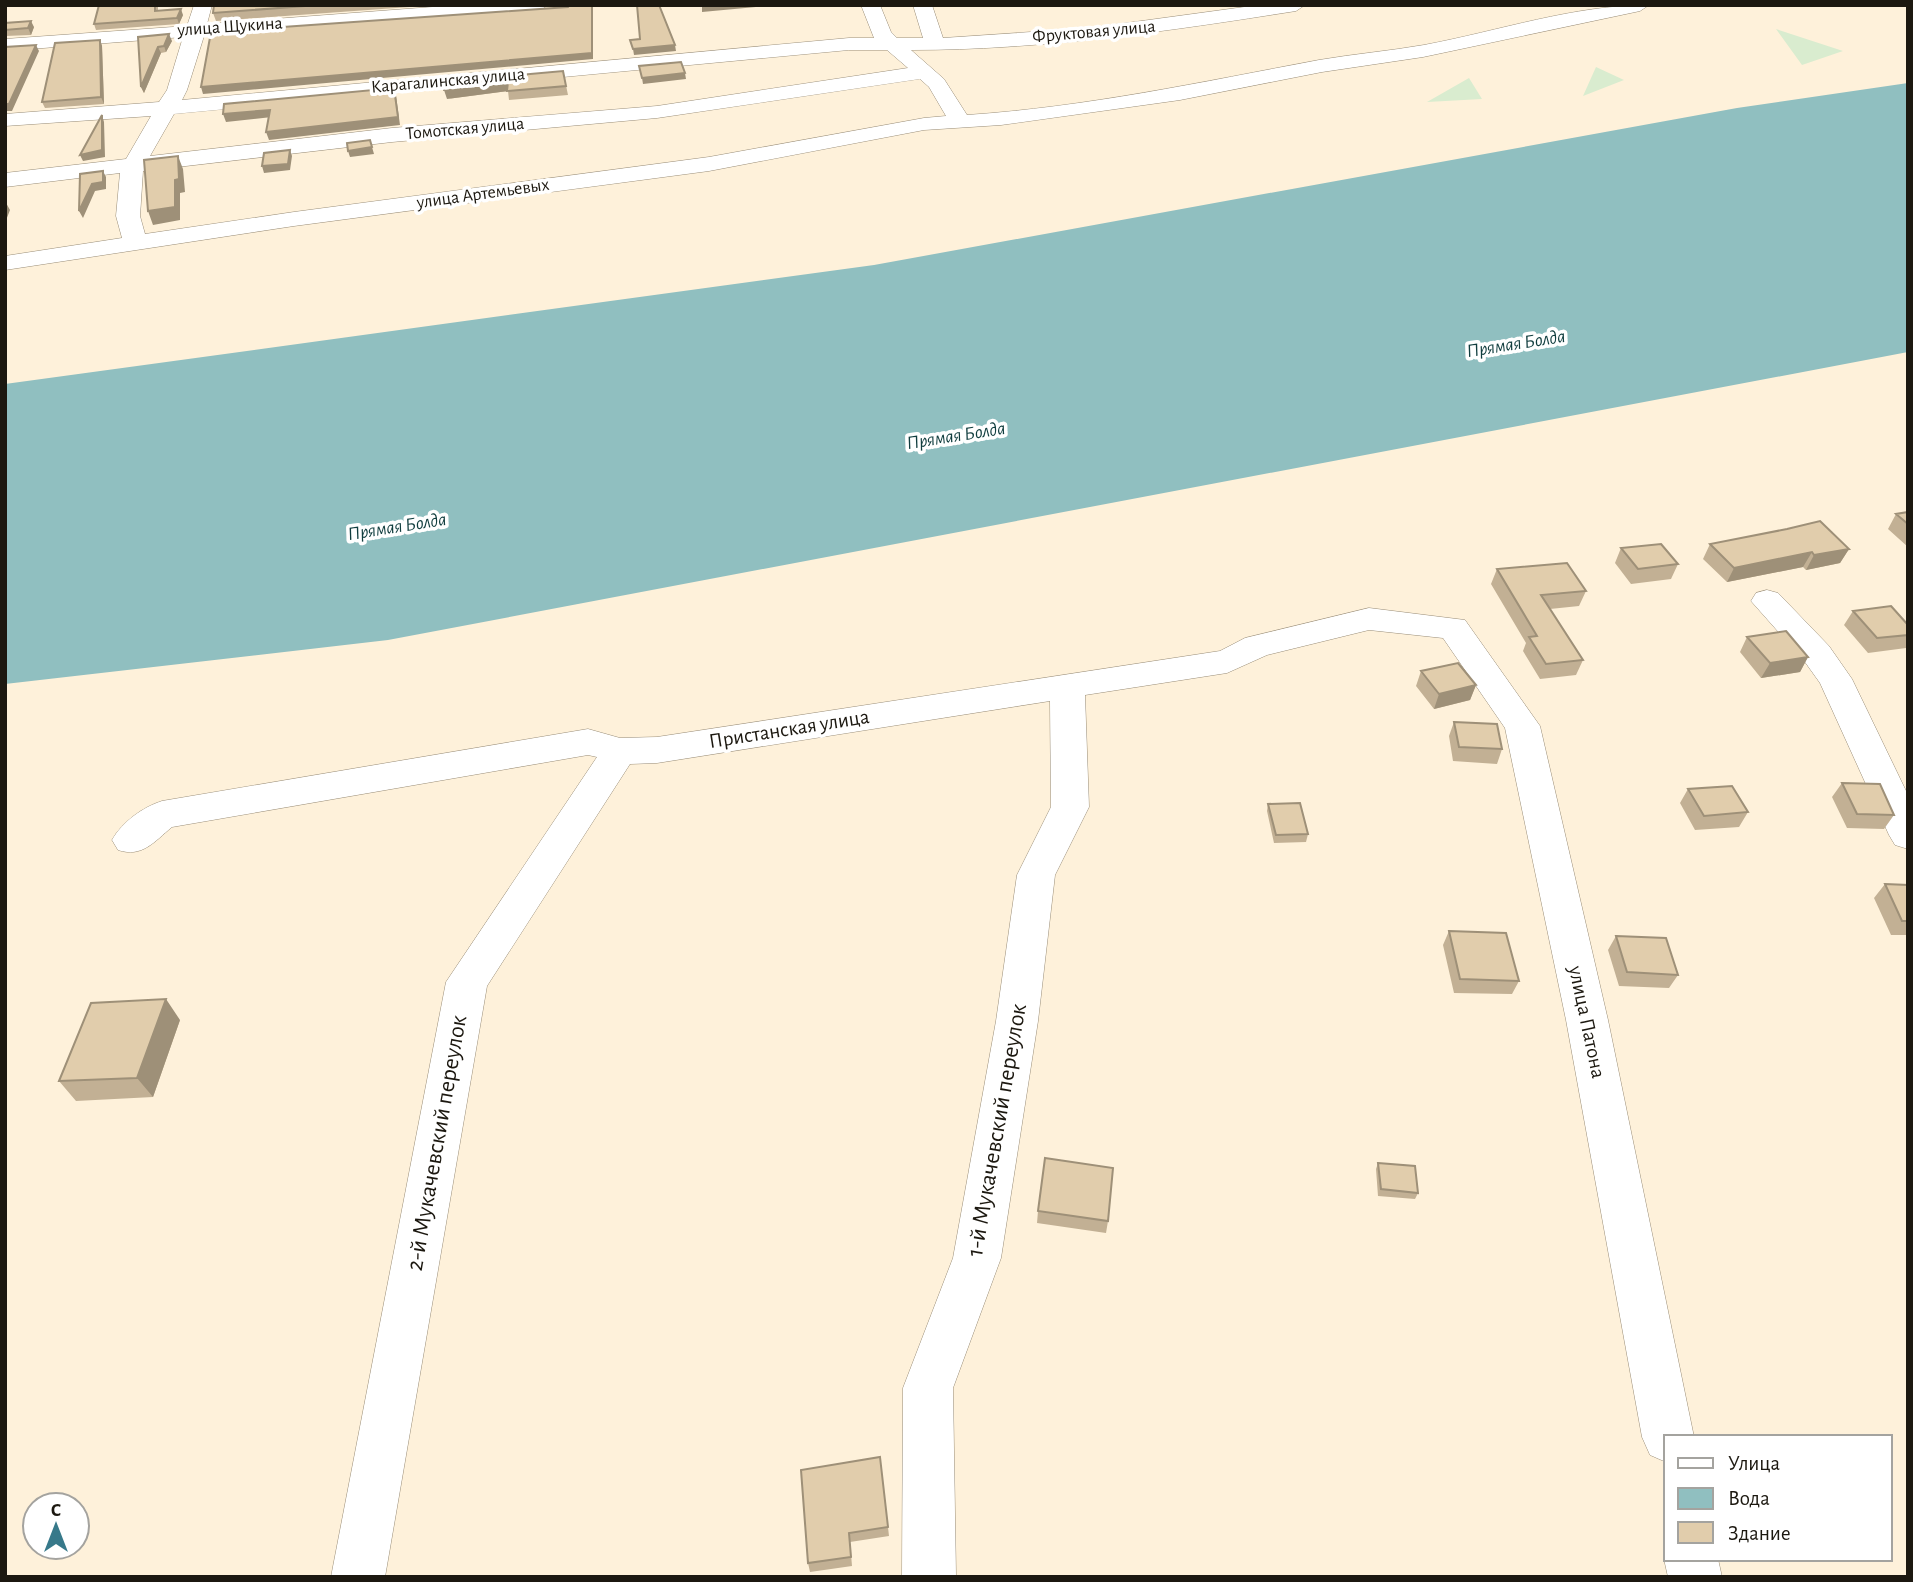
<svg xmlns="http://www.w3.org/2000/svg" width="1913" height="1582" font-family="'Alegreya Sans',sans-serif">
  <rect width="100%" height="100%" fill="#fef1da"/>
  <!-- green -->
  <path fill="#d9eccf" d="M1776,29L1843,51L1802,65Z
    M1596,67L1624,80L1583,96Z
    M1469,78L1482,99L1427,102Z"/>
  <!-- water -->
  <path fill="#90bfc0" d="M1908,83V352L388,640L5,684V384L874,265L1737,108Z"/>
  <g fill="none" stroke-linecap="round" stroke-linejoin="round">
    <defs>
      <path id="minor" d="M212,5L207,24L459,5H548L539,11L204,36L187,90L182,100L849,38H874L861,5H880L891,32L897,38H923L913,5H932L943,38L1090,28L1259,5H1305L1296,11C1169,31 1040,50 911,50L944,79L967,115C1086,107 1202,82 1319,60C1354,54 1390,51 1424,45C1499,31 1574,5 1649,5L1640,11L1423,57L1322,72L1180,100L1001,125L924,130L709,171L294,226L5,270V256L122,238L116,216L120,173L5,187V173L126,159L151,116L5,126V114L159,102L167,90L183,37L5,51V39L187,26L194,5ZM849,50H887L908,68L657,106L392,128L150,156L174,114ZM920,79L929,87L946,116L924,118L709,157L294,212L145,234L140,216L143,171L392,142L657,118Z
        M1767,590L1778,593L1829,646L1852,679L1908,795V849L1895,845L1889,835L1820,683L1805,662L1751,601L1756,593Z
        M1369,608L1465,620L1540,726L1608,1020L1694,1437H1666V1462L1650,1455L1642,1437L1566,1020L1505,728L1443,638L1369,630L1267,655L1227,673L1085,695L1089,807L1055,875L1038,1021L1001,1258L953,1388L956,1577H902L903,1388L953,1258L996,1021L1017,875L1051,807L1050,701L657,763L630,764L487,986L385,1577H331L446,982L597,757L588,755L172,827C154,842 142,858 118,850L112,840C122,822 143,807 162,801L588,729L620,738L657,737L1220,651L1245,638Z
        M1666,1553V1559H1718L1722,1577H1668L1664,1559Z"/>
    </defs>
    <!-- minor casing -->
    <use href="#minor" stroke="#998d78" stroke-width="1"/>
    <!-- minor -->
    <use href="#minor" fill="#fff" fill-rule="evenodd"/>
  </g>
  <!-- wall -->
  <path fill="#c2b094" d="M158,5V11L183,15L179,24L96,30L94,24Z
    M214,5H437L216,21L213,13Z
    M5,23L34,27L31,35L5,36Z
    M138,37L172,41L166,52L161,53L144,93L141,87Z
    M100,40L102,46L104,104L45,108L42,102Z
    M563,71L568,95L509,100L508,91L447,99Z
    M1908,512V547L1888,529L1896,514Z
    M1710,544L1849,549L1840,563L1806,570L1803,567L1727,582L1703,559Z
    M1621,548L1678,564L1671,579L1631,584L1615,563Z
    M1497,569L1586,591L1579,606L1550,609L1583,660L1576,675L1540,679L1523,651L1526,643L1491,584Z
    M1853,611L1908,625V646L1906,648L1868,653L1844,625Z
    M1747,637L1808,657L1800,672L1761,678L1740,652Z
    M1421,671L1476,685L1470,700L1434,709L1416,686Z
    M1454,722L1502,749L1497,764L1453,761L1449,736Z
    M1842,783L1894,815L1884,829L1847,828L1832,797Z
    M1688,789L1748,812L1739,827L1695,830L1680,803Z
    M1268,804L1308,834L1306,842L1274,843L1267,811Z
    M1885,884L1908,885V935H1891L1874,898Z
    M1449,931L1519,981L1512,994L1454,993L1443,945Z
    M1616,936L1678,975L1669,988L1619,986L1608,950Z
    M180,1020L153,1097L76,1101L59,1081Z
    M1378,1163L1418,1193L1415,1199L1378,1196L1376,1169Z
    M1038,1211L1108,1221L1106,1233L1037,1223Z
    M880,1457L889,1536L850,1542L852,1566L810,1572L808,1563Z"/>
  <!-- shaded-wall -->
  <path fill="#9e9078" d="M593,5V59L203,94L201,87Z
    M706,5H776L702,12V6Z
    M181,9L183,15L179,24L177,18Z
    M31,21L34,27L31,35L28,28Z
    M169,34L172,41L166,52L164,46Z
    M100,40L102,46L104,104L101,97Z
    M36,45L39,51L12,111H5V104Z
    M675,45L676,51L634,55L633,49Z
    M158,47L161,53L144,93L141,87Z
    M685,73L686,79L643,84L642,78Z
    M508,82V91L447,99L444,90Z
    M394,88L396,96L400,125L269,140L266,132Z
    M270,110L272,117L226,122L223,114Z
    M102,115L104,122L105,157L83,161L80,155Z
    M370,140L374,154L350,157L348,151Z
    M290,150L292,156L290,170L264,173L262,166Z
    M178,156L183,169L185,192L180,193V220L153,225L148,211L175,180Z
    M103,171L106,177V189L95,191L83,218L79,211L92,184Z
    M5,201L10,210L5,223Z
    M1849,549L1840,563L1806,570L1814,555Z
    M1812,552L1803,567L1727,582L1734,568Z
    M1808,657L1800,672L1761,678L1770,663Z
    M1476,685L1470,700L1434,709L1439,694Z
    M166,999L180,1020L153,1097L137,1078Z"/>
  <!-- building -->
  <path fill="#e1cdac" stroke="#9e9078" stroke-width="2" d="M99,5H155V11L181,9L177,18L94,24Z
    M214,5H318L213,13Z
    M569,5H592V53L201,87L211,32L568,7Z
    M637,5H659L675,45L633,49L630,40L640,39Z
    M31,21L28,28L5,30V23Z
    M169,34L164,46L158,47L141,87L138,37Z
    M100,40L101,97L42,102L55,43Z
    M36,45L9,104H5V47Z
    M681,62L685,73L642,78L639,66Z
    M563,71L566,86L507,91L508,82L444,90L443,82Z
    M394,88L398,117L266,132L270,110L223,114L224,104Z
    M102,115V150L80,155Z
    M370,140L372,147L348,151L347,143Z
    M290,150L288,164L262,166L264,153Z
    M178,156L179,179L175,180V207L148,211L144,160Z
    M103,171V182L92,184L79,211L80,174Z
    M1908,512V524L1896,514Z
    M1820,521L1849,549L1814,555L1812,552L1734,568L1710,544L1787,529Z
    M1661,544L1678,564L1638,569L1621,548Z
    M1567,563L1586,591L1541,595L1583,660L1546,664L1529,637L1537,636L1497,569Z
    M1891,606L1908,625V635L1877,638L1853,611Z
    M1786,631L1808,657L1770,663L1747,637Z
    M1458,663L1476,685L1439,694L1421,671Z
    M1454,722L1497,724L1502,749L1459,747Z
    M1842,783L1880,784L1894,815L1857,814Z
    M1732,786L1748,812L1704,816L1688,789Z
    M1300,803L1308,834L1276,835L1268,804Z
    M1885,884L1908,885V921H1902Z
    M1449,931L1506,933L1519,981L1460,979Z
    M1616,936L1666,938L1678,975L1627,972Z
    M166,999L137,1078L59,1081L91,1003Z
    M1045,1158L1113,1168L1108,1221L1038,1211Z
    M1378,1163L1415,1166L1418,1193L1381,1189Z
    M880,1457L888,1527L849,1533L851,1557L808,1563L801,1470Z"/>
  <g text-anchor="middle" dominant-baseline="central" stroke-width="7" stroke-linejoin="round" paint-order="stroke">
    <!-- far-street labels -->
    <g font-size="18" fill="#1c1810" stroke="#fff">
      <text transform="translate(230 27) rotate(-4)">улица Щукина</text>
      <text transform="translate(1094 32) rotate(-5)">Фруктовая улица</text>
      <text transform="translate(448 81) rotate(-5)">Карагалинская улица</text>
      <text transform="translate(465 129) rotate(-5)">Томотская улица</text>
      <text transform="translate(483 194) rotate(-8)">улица Артемьевых</text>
    </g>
    <!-- far-water labels -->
    <g font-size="19" font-style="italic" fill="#103d3e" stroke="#fff">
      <text transform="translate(1516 344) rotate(-9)">Прямая Болда</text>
      <text transform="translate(956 436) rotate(-9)">Прямая Болда</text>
      <text transform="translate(397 527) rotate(-9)">Прямая Болда</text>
    </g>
    <!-- street labels -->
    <g font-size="21" fill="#1c1810" stroke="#fff">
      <text transform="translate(789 729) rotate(-9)">Пристанская улица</text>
      <text transform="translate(1587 1022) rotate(78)">улица Патона</text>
    </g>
    <!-- near-street labels -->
    <g font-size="24" fill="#1c1810" stroke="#fff">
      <text transform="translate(997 1130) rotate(-80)">1-й Мукачевский переулок</text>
      <text transform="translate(437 1143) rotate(-80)">2-й Мукачевский переулок</text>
    </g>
  </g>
  <!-- border -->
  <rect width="1913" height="1582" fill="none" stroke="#1c1810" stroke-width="14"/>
  <!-- legend -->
  <rect x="1664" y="1435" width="228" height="126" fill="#ffffff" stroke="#a4a39f" stroke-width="2"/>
  <rect x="1678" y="1458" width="35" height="10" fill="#ffffff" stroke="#a4a39f" stroke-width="2"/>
  <text x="1728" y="1470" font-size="21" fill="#1c1810">Улица</text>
  <rect x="1678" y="1488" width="35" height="21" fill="#90bfc0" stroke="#a4a39f" stroke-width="2"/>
  <text x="1728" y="1505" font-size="21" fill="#1c1810">Вода</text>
  <rect x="1678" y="1522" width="35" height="21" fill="#e1cdac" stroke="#a4a39f" stroke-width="2"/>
  <text x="1728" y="1540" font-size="21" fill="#1c1810">Здание</text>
  <!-- north arrow -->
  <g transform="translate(56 1526)"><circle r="33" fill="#ffffff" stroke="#a4a39f" stroke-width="2"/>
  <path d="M0-5L12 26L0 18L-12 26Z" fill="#37798a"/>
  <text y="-10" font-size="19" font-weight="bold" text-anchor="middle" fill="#1c1810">С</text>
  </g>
</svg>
